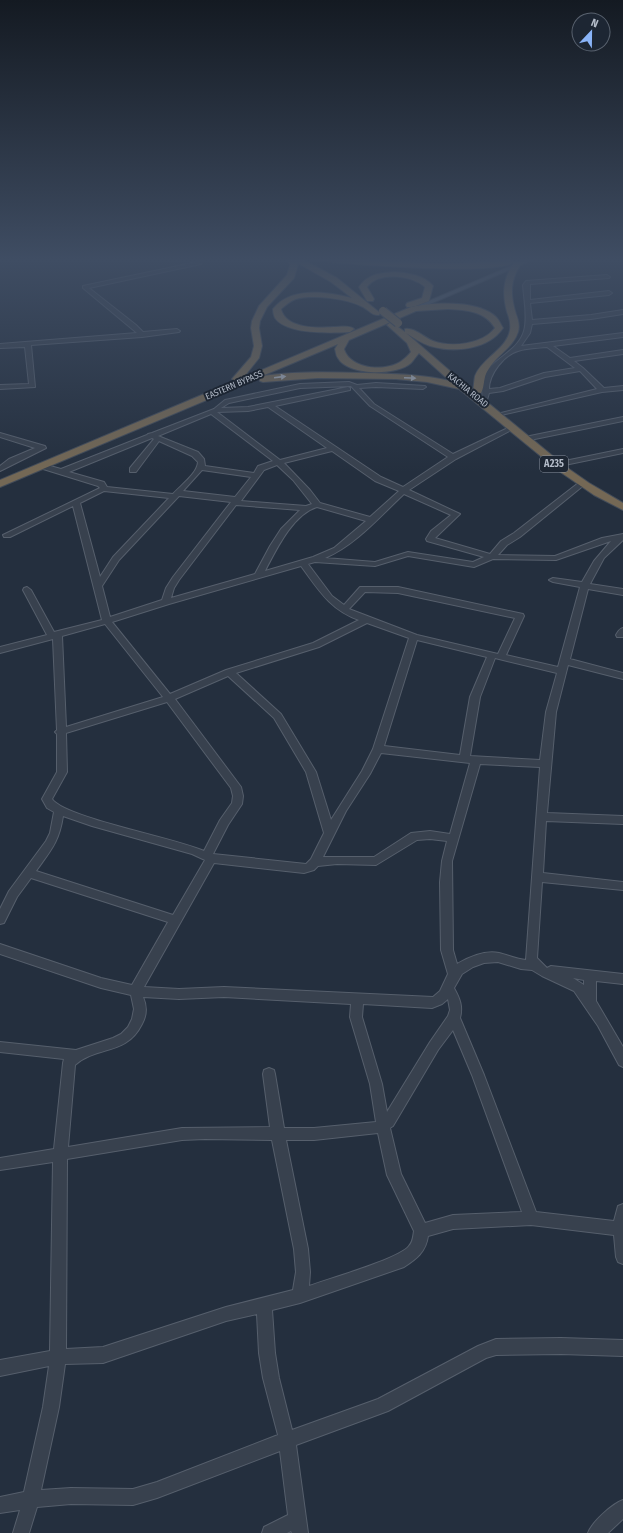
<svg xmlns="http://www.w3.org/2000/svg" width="623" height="1533" font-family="'Fira Sans Condensed',sans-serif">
  <rect width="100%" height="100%" fill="#242f3e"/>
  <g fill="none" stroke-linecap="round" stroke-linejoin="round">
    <defs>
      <path id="minor" d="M195,258L202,259L201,264L89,288L136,325L143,332L177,329L180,331L179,332L142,337L31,345L35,387L0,389V385L29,384L25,347L0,348V344L137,333L83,288V286L197,262Z
        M607,275L610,277L609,278L530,284V300L609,291L612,293L609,295L530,303L532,320L591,315L623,310V314L591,319L532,324L530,333L521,346L623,333V337L553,346L570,358L623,350V354L574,361L583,368L604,388L623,386V390L602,392L497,416V414L597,389L580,371L545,377L503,391L489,393L487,400L482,399C483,392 481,384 484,377C492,358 518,352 524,331C528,317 524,300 523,285L526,281ZM547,347L575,368L544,373L500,388L489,389C489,374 504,355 518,351C527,348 537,348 547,347Z
        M349,382L357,385L376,383L425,386L426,387L423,389L376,387L359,388L374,404L453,454L510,427L515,428L456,459L409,490L460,514L435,538L490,554L501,541L514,533L581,481L585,483L584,485L520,537L507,545L498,555L555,556L602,538L623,534V540L604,558L590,584L623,589V595L588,589L570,659L623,673V679L568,665L556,712L547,813L623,816V824L546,821L543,873L623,882V890L542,882L537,958L547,968L551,966L623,974V984L596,981V1001L623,1047V1067L619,1065L598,1026L574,991L542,976L532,970L521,969L498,962L484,963L473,967L462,974L454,988C460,999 463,1006 460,1018L484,1075L536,1212L614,1221L618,1206L623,1204V1264L618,1262L616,1257L614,1235L531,1225L453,1229L428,1236C426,1252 416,1259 404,1267L300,1303L272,1310L275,1353L279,1378L292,1430L378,1399L478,1346L496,1339L561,1338L623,1340V1356L561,1354L496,1355L486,1358L388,1411L296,1445L308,1533H292L291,1531L287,1533H262L264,1527L288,1515L280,1451L157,1498L133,1505L71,1504L37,1507L29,1533H13L20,1510L0,1513V1497L24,1492L43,1407L49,1366L0,1376V1360L50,1351L53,1162L0,1170V1158L54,1149L63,1063L64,1059L0,1052V1042L76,1050L113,1038L121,1034L128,1027L132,1019L134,1009L131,995L101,988L0,954V944L101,978L132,985L168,922L31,878L17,897L4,923L0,924V909L9,891L46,841L50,833L54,812L47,808L42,799L57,772V734L55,732L57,730L53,639L0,653V647L47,635L23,590L24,588L27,587L31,590L54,632L102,620L73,506L10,537H4L3,535L100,488L98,486L40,468V464H43L61,469L147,435L148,434L152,433L214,409L225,400L300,384ZM351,386L370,406L448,457L403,487L381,477L275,406L350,390V388L348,387L248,407L221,408L229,403L300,388ZM268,407L327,448L280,460L217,412L248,411ZM211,414L273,461L258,466L254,473L205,466L204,459L198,452L158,436ZM152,438L154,439L130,468V472H136L159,441L192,456L198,462C197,474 181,485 173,494L107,487L104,482L69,472ZM332,451L375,481L399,491L370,517L320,503L310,490L284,463ZM277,465L293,480L312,504L306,506L241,501L264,470ZM202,470L251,477L235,497L183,491ZM104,491L169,498L113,557L100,577L80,503ZM404,494L451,515L431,531L426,539L427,541L484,557L473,562L408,552L375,562L325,558C356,545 380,516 404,494ZM179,496L231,502L173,577L166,588L162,600L110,617L102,586L119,560ZM236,505L300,510L281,529L270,546L255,574L171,598L174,588L179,580ZM317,507L366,521L334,548L313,557L265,571C276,550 293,514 317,507ZM611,541L594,561L582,582L553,578L549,580L553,582L580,587L558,667L506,655L524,616L523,614L398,587H360L344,605L332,596L308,564L315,562L375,566L408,556L474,567L493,559L556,560ZM301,566C318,589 330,610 359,620L313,643L226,670L170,694L112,622L169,604ZM365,592L398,593L515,618L498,654L417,635L349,609ZM367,623L409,638L373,749L362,771L331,820L316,772L281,714L236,673L319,647ZM105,624L163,697L66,727L62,636ZM417,640L487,657L470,697L460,755L384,746ZM495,658L557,673L546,712L540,760L470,756L480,697ZM228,676L274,718L306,772L324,833L311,859L306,864L213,854L228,825L242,804L243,796L241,787L175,699ZM167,702L231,788L233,796L232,803L220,820L204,851C176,838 65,818 52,799L67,772L66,733ZM381,753L470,763L450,834L430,831L411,833L374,857H323L346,811L370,774ZM480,764L540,767L526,960C516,959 508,955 499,953C485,950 469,957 457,964L453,950L452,861ZM63,816L92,826L192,854L205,860L173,915L36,871C51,850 59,842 63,816ZM430,839L447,841L442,861L440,882L441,950L448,974L440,991L433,997L224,987L179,989L144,987L214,863L304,873L314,870L318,866L337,864L376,865L417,840ZM573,978L584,980V985ZM143,997L179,999L224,997L351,1004L350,1017L370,1084L376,1122L314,1128H284L275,1074L274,1070L269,1068L264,1070L263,1074L270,1127L182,1128L68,1147L75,1065C98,1045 126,1056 142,1024C147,1015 147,1006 143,997ZM448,999L450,1010L448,1016L430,1042L387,1112L382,1084L362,1017L363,1004L432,1008L442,1004ZM453,1030L472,1075L522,1212L453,1215L425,1223L401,1174L390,1128L393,1126L438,1050ZM378,1133L387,1175L414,1231C413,1237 413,1242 409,1246C399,1259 328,1279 309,1286L310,1272L308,1249L286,1140H314ZM205,1139L272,1140L294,1249L296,1272L293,1290L226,1307L103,1347L66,1349L67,1159L182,1140ZM257,1314L259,1353L263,1378L278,1435L157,1482L133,1489L71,1488L41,1490L59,1407L65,1364L103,1363L226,1321Z
        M623,417V421L525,441L521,439L525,437Z
        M0,433L45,446L46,448L0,471V466L9,459L35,448L0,437Z
        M623,449V453L555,467L551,465L555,463Z
        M623,628V637H617L616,635C618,632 619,629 623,628Z
        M623,1500V1519L608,1533H588C592,1522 612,1504 623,1500Z"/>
      <path id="major" d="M530,258H537L416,310L414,311L410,309Z"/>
      <path id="highway" d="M287,258H300L337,278L380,313L379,315C372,316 369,310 363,307C348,299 313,294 296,299C290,301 286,305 281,309C286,329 317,328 333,327C340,327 350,325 354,329L350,332C332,333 287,335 275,318C274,316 273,312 273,309C291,286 327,292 352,298L331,282L296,262L298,265L294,278L267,307L260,321L259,328L262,346L259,358L243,378L411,307C433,302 479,300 496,317C499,320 501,325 503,328C488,350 454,353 430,346C421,343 414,338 406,333L473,391C474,386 474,381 475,376C482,358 507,349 510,330C511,324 509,317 507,312C502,293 503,279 514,262H520L521,264C510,280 510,295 516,314C518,319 520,326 518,332C513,348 496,355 488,370C483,377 485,386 481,393H476L566,467L589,483L623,503V510L594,495L559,471L459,389L427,382L396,379L318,378L263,382L260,381L259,378L0,487V480L235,381L232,379L251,357L254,346L251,328L252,321L259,306L287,275L290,265ZM448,309C466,310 485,311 495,328C483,344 452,348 433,341C425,338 414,327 405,329V332L391,322L387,325L407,343L411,352C409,354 407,357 404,359C389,373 350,370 344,349L349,340L416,311ZM338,344L335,349C336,352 336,356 338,358C348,376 397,376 411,363C414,360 416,356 419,353L450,381C422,374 393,374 364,373C330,372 296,371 262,376Z
        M309,258C330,255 355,260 376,261C421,264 466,265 510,260L514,262C498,276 341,264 313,260Z
        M394,272C408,273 424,275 433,286L429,301L413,307H407L406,305L407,303L422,298L425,287C412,275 378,271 367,287L374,299L373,301H367L359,287C368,274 380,273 394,272Z"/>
    </defs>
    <!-- minor casing -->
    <use href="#minor" stroke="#565f6c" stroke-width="2"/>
    <!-- major casing -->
    <use href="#major" stroke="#414a57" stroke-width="2"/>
    <!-- highway casing -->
    <use href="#highway" stroke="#434c59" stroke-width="2"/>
    <!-- minor -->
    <use href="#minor" fill="#38414e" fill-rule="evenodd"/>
    <!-- major -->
    <use href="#major" fill="#56606e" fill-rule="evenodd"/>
    <!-- highway -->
    <use href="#highway" fill="#746855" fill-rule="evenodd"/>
    <defs>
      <path id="highway-bridge" d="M383,311L398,323"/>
    </defs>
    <!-- highway-bridge casing -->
    <use href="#highway-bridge" stroke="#434c59" stroke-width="10" stroke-linecap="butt"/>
    <!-- highway-bridge -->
    <use href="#highway-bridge" stroke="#746855" stroke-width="8"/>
  </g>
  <!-- one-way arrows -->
  <defs><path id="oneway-solid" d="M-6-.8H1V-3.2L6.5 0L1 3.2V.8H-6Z"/></defs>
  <g fill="#aeb4bd">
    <use href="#oneway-solid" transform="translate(280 377) rotate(-7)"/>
    <use href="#oneway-solid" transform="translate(410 378) rotate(3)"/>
  </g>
  <!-- sky -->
  <linearGradient id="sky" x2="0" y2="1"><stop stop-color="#141a22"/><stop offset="0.55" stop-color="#3f4d63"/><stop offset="1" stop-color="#3f4d63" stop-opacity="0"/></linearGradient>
  <rect width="623" height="472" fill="url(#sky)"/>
  <g text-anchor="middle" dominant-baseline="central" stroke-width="4" stroke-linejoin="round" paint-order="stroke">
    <!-- far-street labels -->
    <g font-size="9" fill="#b4bcc9" stroke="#1d2633">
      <text transform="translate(234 385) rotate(-23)">EASTERN BYPASS</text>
      <text transform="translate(468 390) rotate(39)">KACHIA ROAD</text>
    </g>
    <!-- shield labels -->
    <rect fill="#1d2633" stroke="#878f9c" stroke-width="1" x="540" y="456" width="28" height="16" rx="3"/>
    <g font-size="10" font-weight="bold" fill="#b4bcc9">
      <text x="554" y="464">A235</text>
    </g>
  </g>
  <!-- north arrow -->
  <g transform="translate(591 32) rotate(22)"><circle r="19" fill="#1d2633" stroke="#59626f"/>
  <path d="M0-3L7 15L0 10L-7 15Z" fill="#8ab4f8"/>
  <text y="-6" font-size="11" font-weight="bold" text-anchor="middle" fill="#b4bcc9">N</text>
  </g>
</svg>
